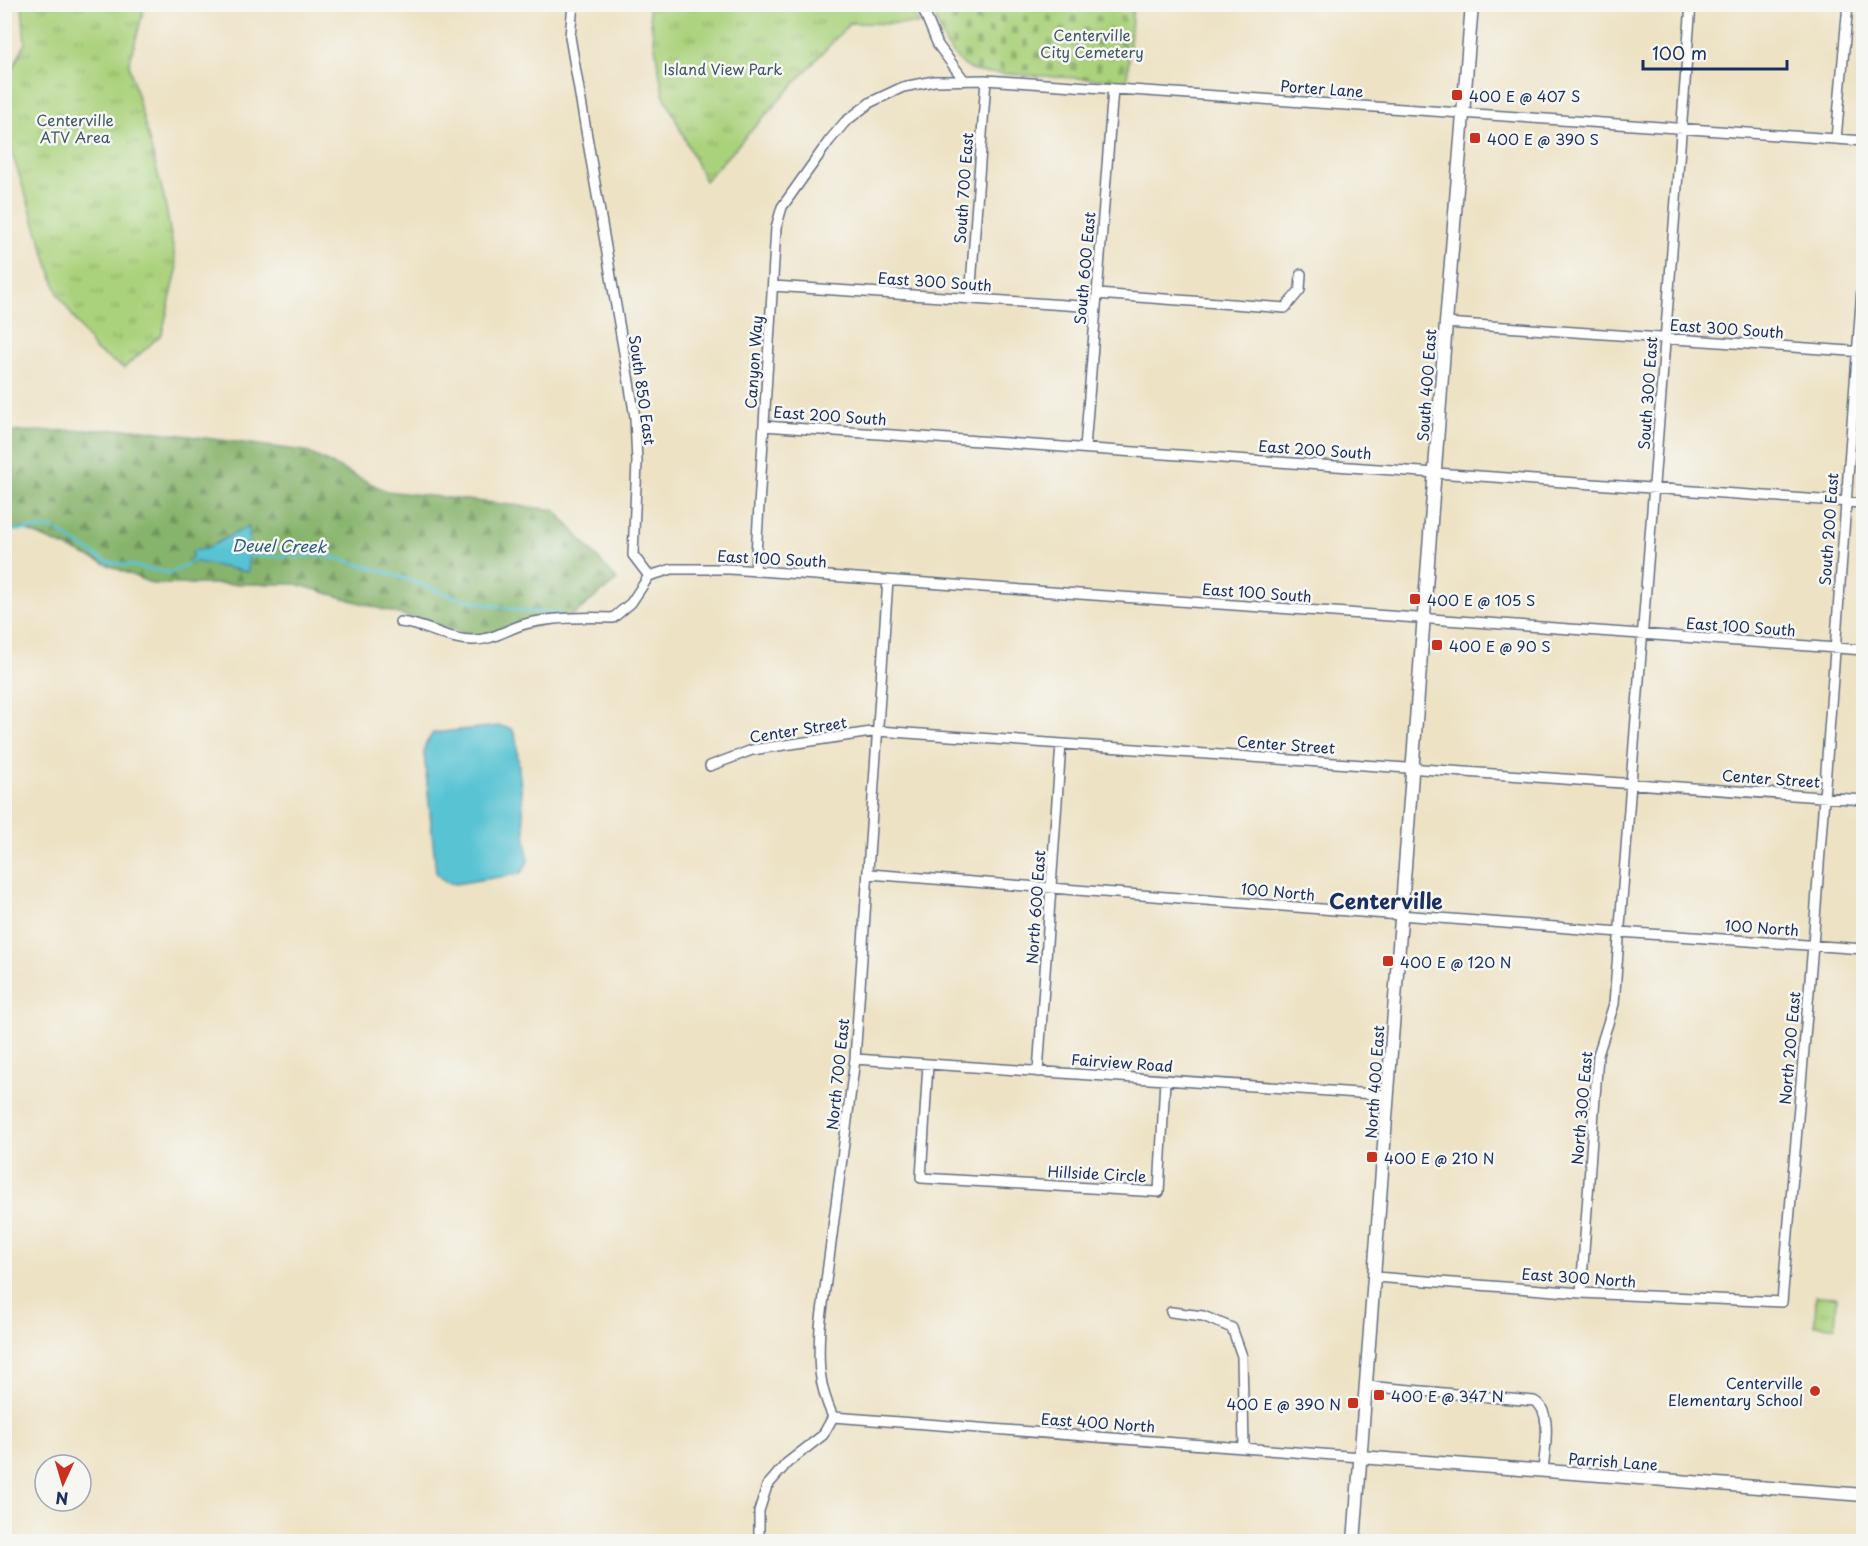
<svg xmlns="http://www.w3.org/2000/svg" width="1868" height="1546" font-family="'Playpen Sans',sans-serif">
  <defs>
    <pattern id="forest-firs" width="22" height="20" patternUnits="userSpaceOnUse" patternTransform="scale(1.5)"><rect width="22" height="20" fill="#87b46c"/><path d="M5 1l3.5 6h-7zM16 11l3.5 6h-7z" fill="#6e935c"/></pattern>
    <pattern id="cemetery-stones" width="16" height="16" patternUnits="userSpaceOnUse" patternTransform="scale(1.5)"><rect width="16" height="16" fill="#aad27c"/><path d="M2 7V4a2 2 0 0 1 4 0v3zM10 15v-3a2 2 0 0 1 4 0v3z" fill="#8aab69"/></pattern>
    <pattern id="park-tufts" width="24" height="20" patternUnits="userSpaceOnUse" patternTransform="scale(1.5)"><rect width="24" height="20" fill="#aad27c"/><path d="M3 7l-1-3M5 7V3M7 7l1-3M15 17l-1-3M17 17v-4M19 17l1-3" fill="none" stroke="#8aab69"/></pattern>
  </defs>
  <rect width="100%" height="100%" fill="#f6f6f2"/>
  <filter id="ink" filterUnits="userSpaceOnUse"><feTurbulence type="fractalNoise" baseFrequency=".0167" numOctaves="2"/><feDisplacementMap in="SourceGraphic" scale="12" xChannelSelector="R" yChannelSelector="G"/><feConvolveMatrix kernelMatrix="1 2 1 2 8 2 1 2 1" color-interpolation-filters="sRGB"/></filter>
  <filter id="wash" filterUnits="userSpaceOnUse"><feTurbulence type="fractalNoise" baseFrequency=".008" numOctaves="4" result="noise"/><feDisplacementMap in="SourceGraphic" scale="24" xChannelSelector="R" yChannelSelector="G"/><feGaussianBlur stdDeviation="1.35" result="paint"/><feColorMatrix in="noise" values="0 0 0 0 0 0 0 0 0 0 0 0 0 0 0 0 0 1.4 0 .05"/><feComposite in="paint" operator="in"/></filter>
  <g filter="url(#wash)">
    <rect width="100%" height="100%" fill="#ede2c4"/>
    <!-- forest -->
    <path fill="url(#forest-firs)" stroke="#517265" stroke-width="1.5" d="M135,429L305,451L386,491L555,510L617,580L568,619L480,638L296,584H153L21,528L5,533V432Z"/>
    <!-- cemetery -->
    <path fill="url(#cemetery-stones)" stroke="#62806d" stroke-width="1.5" d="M935,4L1133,5L1127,81L992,73C985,72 978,73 972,70C951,60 933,27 935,4Z"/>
    <!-- park -->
    <path fill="url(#park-tufts)" stroke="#62806d" stroke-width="1.5" d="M22,5H145L129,65L164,197L177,270L162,334L124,368L95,350L58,294L5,132V85L25,43Z
      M648,5H906L920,24L850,23L705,181L663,93Z
      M1816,1296L1837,1297L1835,1326L1815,1325Z"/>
    <!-- water -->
    <path fill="#58c3d3" stroke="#3a7998" stroke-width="1.5" d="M249,526L248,572L192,561V551L205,549Z
      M499,726L512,729L516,738L528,861L523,871L518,874L455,884C446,883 441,880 436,872L424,753L425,745L433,733Z"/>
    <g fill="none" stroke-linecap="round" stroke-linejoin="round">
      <!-- stream -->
      <path stroke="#58c3d3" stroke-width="3" d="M4,531L52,528L105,561L171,573L196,559
        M247,556H328L380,570L461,599L521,611L560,614"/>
    </g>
  </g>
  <g filter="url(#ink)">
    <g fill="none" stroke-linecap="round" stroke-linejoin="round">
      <defs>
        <path id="street" d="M573,4L570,37L635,417L637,462L633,555L649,576
          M921,4L938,45L964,80
          M1836,139L1848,4
          M773,286L1096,307
          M1097,294L1285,308L1300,290L1301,274
          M970,299L986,80
          M1446,323L1864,352
          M764,426L1864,503
          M1085,448L1113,89
          M755,571L776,228L782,207L829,141L845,122L871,102L903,87L934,81L986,80L1864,141
          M649,576L672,569H730L1864,650
          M400,622C425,624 447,640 472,640C491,641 507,629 525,624C553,617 584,617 613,618L631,603L649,576
          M710,766L752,750L878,731L1864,800
          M869,874L1620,932L1864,949
          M855,1059L1388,1095
          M928,1064L921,1178L1159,1192L1165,1080
          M1038,1072L1061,744
          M1375,1277L1581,1293L1782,1302L1813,945L1864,263
          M1581,1293L1598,1055L1614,1004L1691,4
          M1171,1312L1203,1316L1232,1328L1242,1356L1244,1448
          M1366,1386L1534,1401C1554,1411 1544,1452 1543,1471
          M833,1417C818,1384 818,1362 820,1327L855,1059L888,580
          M833,1417L1360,1457
          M759,1542V1511L767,1486L787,1463L823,1435L833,1417"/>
        <path id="secondary" d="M1360,1457L1864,1495
          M1354,1542L1446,323L1472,4"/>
      </defs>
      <!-- street casing -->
      <use href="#street" stroke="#646e82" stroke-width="12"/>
      <!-- secondary casing -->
      <use href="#secondary" stroke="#646e82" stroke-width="15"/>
      <!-- street -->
      <use href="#street" stroke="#fff" stroke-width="9"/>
      <!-- secondary -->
      <use href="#secondary" stroke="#fff" stroke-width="12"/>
    </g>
  </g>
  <!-- markers -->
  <g fill="#c8321e" stroke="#f6f6f2" stroke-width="2">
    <rect x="1451" y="89" width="12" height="12" rx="3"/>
    <rect x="1469" y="132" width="12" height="12" rx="3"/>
    <rect x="1409" y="593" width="12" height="12" rx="3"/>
    <rect x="1431" y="639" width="12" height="12" rx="3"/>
    <rect x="1382" y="955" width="12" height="12" rx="3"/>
    <rect x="1366" y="1151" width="12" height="12" rx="3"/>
    <circle cx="1815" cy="1391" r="6"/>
    <rect x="1373" y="1389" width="12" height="12" rx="3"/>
    <rect x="1347" y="1397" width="12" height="12" rx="3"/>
  </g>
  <g text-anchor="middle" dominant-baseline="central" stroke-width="5" stroke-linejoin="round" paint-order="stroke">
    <!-- park labels -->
    <g font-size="15" fill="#3f5866" stroke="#f6f6f2">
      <text x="1092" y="34">Centerville<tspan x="1092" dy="17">City Cemetery</tspan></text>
      <text x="723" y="68">Island View Park</text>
      <text x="75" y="119">Centerville<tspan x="75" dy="17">ATV Area</tspan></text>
    </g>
    <!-- street labels -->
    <g font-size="15" fill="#1b2f5e" stroke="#f6f6f2">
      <text transform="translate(1322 88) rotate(4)">Porter Lane</text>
      <text transform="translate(963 188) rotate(-86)">South 700 East</text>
      <text transform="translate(1084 268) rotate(-85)">South 600 East</text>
      <text transform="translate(935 281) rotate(4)">East 300 South</text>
      <text transform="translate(1727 328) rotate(4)">East 300 South</text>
      <text transform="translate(753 362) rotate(-86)">Canyon Way</text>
      <text transform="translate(1426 385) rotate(-86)">South 400 East</text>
      <text transform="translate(643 390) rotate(82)">South 850 East</text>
      <text transform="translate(1647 393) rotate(-86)">South 300 East</text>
      <text transform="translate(830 415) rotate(4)">East 200 South</text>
      <text transform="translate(1315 449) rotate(4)">East 200 South</text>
      <text transform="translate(1828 529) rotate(-86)">South 200 East</text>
      <text transform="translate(772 558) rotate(3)">East 100 South</text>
      <text transform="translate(1257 592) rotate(4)">East 100 South</text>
      <text transform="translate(1741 626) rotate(4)">East 100 South</text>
      <text transform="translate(798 729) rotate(-9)">Center Street</text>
      <text transform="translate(1286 744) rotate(4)">Center Street</text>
      <text transform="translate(1771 778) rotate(4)">Center Street</text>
      <text transform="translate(1278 891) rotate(5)">100 North</text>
      <text transform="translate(1035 907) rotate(-86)">North 600 East</text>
      <text transform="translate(1762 927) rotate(4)">100 North</text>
      <text transform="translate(1789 1048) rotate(-85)">North 200 East</text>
      <text transform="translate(1122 1062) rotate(4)">Fairview Road</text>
      <text transform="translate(837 1074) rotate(-84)">North 700 East</text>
      <text transform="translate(1374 1082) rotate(-86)">North 400 East</text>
      <text transform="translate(1581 1108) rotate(-85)">North 300 East</text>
      <text transform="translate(1097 1173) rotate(3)">Hillside Circle</text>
      <text transform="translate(1579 1277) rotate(4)">East 300 North</text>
      <text transform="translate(1098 1422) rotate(4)">East 400 North</text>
      <text transform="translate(1613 1461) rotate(4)">Parrish Lane</text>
    </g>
    <!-- poi labels -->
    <g font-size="15" fill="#1b2f5e" stroke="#f6f6f2" text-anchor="start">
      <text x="1469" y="95">400 E @ 407 S</text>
      <text x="1487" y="138">400 E @ 390 S</text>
      <text x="1427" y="599">400 E @ 105 S</text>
      <text x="1449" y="645">400 E @ 90 S</text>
      <text x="1400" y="961">400 E @ 120 N</text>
      <text x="1384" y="1157">400 E @ 210 N</text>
      <text x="1803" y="1382" text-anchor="end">Centerville<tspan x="1803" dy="17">Elementary School</tspan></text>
      <text x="1391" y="1395">400 E @ 347 N</text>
      <text x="1341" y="1403" text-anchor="end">400 E @ 390 N</text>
    </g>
    <!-- water labels -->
    <g font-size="16" font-style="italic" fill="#2d5b81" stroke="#f6f6f2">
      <text transform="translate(279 545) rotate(1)">Deuel Creek</text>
    </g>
    <!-- district labels -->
    <g font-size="21" font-weight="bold" fill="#1b2f5e" stroke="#f6f6f2">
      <text x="1386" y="900">Centerville</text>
    </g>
  </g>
  <!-- margin -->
  <rect width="1868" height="1546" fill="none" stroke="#f6f6f2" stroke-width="24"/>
  <!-- north arrow -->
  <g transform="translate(63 1483) rotate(184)"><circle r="28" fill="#f6f6f2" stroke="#9ea6b7" stroke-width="1.5"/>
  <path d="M0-4.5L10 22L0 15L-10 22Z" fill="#c8321e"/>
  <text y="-9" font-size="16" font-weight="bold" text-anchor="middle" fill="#1b2f5e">N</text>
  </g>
  <!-- scale -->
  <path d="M1643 60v9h144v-9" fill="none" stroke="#1b2f5e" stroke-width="3"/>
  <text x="1652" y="60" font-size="18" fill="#1b2f5e" stroke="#f6f6f2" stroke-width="4.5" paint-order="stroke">100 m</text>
</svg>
